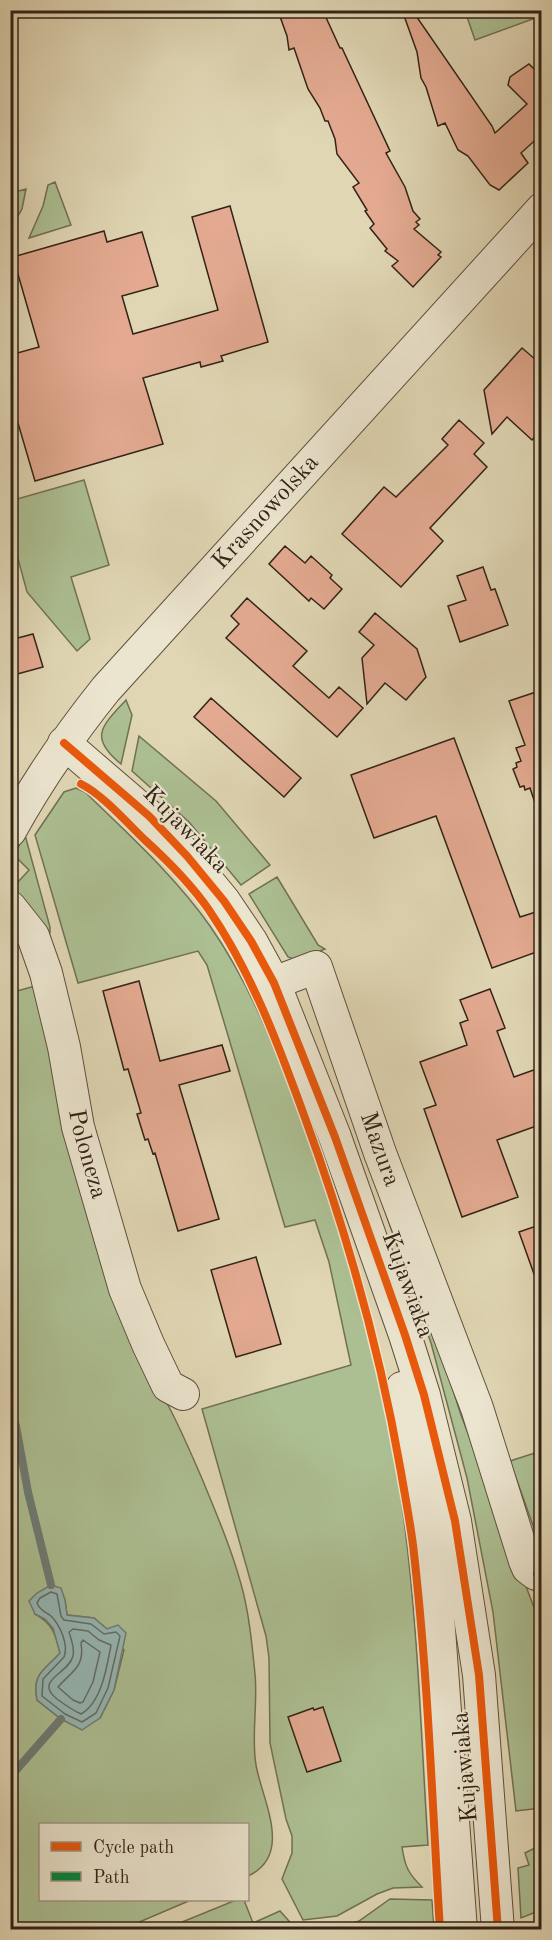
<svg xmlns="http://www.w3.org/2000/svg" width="552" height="1940" font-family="'Old Standard TT',serif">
  <rect width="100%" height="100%" fill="#e0d6b4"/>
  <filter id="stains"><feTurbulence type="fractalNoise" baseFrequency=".00333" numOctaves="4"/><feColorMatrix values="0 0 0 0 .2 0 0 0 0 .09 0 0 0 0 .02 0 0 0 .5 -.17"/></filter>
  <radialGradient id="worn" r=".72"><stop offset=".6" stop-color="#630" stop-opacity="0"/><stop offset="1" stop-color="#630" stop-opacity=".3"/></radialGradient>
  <!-- green -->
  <path fill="#acbf92" stroke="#707154" stroke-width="1.5" fill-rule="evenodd" d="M465,11H541V16L475,40Z
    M55,182L71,225L29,238L43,206L48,185Z
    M26,189L22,209L11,228V193Z
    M84,480L109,565L71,577L90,639L77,651L27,592L11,533L10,501Z
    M126,700L132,715L121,764C88,737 102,726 126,700Z
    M139,736L216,801L270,865L241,885L189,822L132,771Z
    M76,788L85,792C128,834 175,876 210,926C252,986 279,1058 304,1127C350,1252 387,1387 404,1520C418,1627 421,1736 428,1845L402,1847C405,1867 408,1873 422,1887L393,1888L377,1894L337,1916L303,1920L282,1879L292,1853V1836L286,1819L270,1743L269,1658L266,1636L202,1409L351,1365L329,1262L315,1220L285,1227L207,965L198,951L78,983L35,835L64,792Z
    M25,835L50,927V933L44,935L24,902L11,889L10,875L18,882L29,870L14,855Z
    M277,877L318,945L325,949L296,960L288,957L249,894Z
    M42,984L162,1394C178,1422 190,1451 203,1481C217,1515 231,1548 241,1584C249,1612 252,1644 255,1674C258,1704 251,1736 256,1765C262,1800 294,1855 248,1876V1824H40V1900H191L123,1929L11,1930L10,993ZM65,1600L67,1615L94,1618L107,1629L124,1650L114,1690L100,1718L61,1719L37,1700C32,1673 44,1671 60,1653C56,1634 52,1623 35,1614Z
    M373,1177L387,1185L461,1415L541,1626V1808L516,1811L493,1612L467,1478L431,1343Z
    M541,1451V1548L510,1461Z
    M541,1841V1910L521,1918L518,1868L529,1865L525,1853L537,1847Z
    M390,1899L432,1900L434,1929H336L359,1921Z
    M236,1900H244L253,1923L280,1911L296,1929H165Z"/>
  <!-- water -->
  <path fill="#96b7b5" stroke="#6e7c76" stroke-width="1.5" d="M51,1585L61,1588L65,1600L67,1615L94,1618L107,1629L118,1625L126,1633L114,1690L100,1718L82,1730L61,1719L37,1700C32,1673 44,1671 60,1653L53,1628L45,1619L35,1614L29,1601L37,1593Z"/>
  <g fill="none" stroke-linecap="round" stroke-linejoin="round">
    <!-- shore -->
    <path stroke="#646d66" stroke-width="1.5" d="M51,1592L57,1594L61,1616L64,1620L91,1624L104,1634L116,1632L120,1636L108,1688L96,1713L82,1722L65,1714L42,1696L43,1679L64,1657C69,1645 60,1625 51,1616C45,1611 40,1611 37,1603L40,1598Z
      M73,1629L88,1631L99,1640L111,1645C107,1666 102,1702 81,1714C72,1710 65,1705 57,1699C33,1680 69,1674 73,1656C75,1648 71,1639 69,1632Z
      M83,1640L100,1652L93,1682L83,1702L80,1703L73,1700L58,1687C72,1671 85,1667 81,1643Z"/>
    <!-- stream -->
    <path stroke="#6e7c76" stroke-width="8" d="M10,1415L16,1426L28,1492L51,1585
      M10,1777L61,1719"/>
  </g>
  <!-- building -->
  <path fill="#e3aa91" stroke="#332317" stroke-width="1.5" d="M402,10H412L492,126L495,133L527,104L508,85L510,77L529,64L542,77V134L521,153L528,163L499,190L490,185L468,156L458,150L445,123L438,126L426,87L421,78L417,52Z
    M278,11H323L340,48H342L390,151L386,153L405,187L413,211L420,219L416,222L419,225L414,229L441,252L438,255L441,257L413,287L392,266L398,261L385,251L387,249L370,228L374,224L365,211L367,210L353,187L359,183L337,154L335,139L328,121H325L320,108L308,89L294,48L289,50L287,36Z
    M230,206L268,342L221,356L223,361L201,367L200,362L143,378L163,444L35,481L10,396V355L39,347L13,257L104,231L107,242L142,232L158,286L122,296L133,334L218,310L192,217Z
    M522,348L542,365V429L532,440L507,417L492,434L484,390Z
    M459,420L484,443L474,454L487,467L430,528L443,541L401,587L342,534L384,487L396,497L448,445L442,439Z
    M285,546L305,563L311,556L332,575L330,578L342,589L324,609L311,598L309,601L269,564Z
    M483,567L491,590L495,589L508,625L460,642L448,606L466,600L457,576Z
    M247,598L307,651L293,666L329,698L339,687L363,708L337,737L226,638L239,624L231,616Z
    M375,613L417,649L426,677L406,700L385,683L367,704L362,658L374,645L359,632Z
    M33,634L43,667L10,676V640Z
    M536,692L542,706V811L538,812L530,788L525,790L524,786L520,787L513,769L517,767L516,763L521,761L516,748L525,745L509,701Z
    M211,698L301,778L284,797L194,717Z
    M454,738L520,917L542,910V950L492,968L436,816L374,838L351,775Z
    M139,981L160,1061L222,1045L230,1071L179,1085L219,1219L178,1231L155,1153L153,1154L148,1139L145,1140L137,1114L141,1113L128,1069L124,1070L103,991Z
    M490,989L505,1028L497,1031L514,1077L542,1067V1124L497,1140L518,1197L462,1217L424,1109L436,1105L420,1062L467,1045L460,1023L468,1020L460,1000Z
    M542,1224V1287L539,1288L519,1232Z
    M256,1257L281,1344L236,1357L211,1270Z
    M323,1707L341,1761L307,1772L288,1717L313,1708L314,1710Z"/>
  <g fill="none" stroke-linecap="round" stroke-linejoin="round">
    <defs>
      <g id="minor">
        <path d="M64,743L149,816L187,856L224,901L251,941L274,983L335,1137L405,1335L424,1395L455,1521L479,1675L498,1930"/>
        <path id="s1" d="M10,831C38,780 70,734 106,689L542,209"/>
        <path id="s2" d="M10,907L33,936L46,973L64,1047L78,1127L125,1289L148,1344L168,1386L183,1394"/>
        <path id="s3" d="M274,983L316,967L380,1153L477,1408L525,1561L528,1568L536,1574"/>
        <path d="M402,1388L421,1482L437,1602L461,1930"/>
      </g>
    </defs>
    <!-- minor casing -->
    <use href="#minor" stroke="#5e503e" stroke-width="34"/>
    <!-- minor -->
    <use href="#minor" stroke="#ebe4ce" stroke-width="32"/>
    <!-- quiet -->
    <path stroke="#00873e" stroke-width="6" stroke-dasharray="12 6" stroke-linecap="butt" d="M542,1573L536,1574L542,1590"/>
    <defs>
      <path id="cycleway" d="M64,743L149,816L187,856L224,901L251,941L274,983L335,1137L405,1335L424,1395L455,1521L479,1675L498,1930
        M81,784C102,794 129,825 146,841C169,862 191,884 209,910C252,973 279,1046 305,1118C347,1233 380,1351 401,1472C405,1496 410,1521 413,1545C428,1673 432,1801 440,1930"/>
    </defs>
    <!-- cycleway casing -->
    <use href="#cycleway" stroke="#ebe4ce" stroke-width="11"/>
    <!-- cycleway -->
    <use href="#cycleway" stroke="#e8590c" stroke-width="8"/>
  </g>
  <g text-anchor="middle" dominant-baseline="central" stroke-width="4.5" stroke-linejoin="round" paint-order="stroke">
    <!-- street labels -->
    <g font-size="24" fill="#332317" stroke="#ebe4ce">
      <text stroke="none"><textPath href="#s1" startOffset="410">Krasnowolska</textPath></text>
      <text transform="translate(185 830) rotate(46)">Kujawiaka</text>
      <text stroke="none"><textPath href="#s3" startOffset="238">Mazura</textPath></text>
      <text stroke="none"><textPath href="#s2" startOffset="262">Poloneza</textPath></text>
      <text transform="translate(407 1285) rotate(70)">Kujawiaka</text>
      <text transform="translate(466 1767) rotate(-95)">Kujawiaka</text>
    </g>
  </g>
  <!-- margin -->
  <rect width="552" height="1940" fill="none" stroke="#e0d6b4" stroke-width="36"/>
  <rect x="12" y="12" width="528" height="1916" fill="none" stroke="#332317" stroke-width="3"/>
  <rect x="18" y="18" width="516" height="1904" fill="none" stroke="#332317" stroke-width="1.5"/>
  <!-- legend -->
  <rect x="39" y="1823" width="210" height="78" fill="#ebe4ce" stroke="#a19785" stroke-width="1.5"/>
  <rect x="51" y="1842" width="30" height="9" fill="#e8590c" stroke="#a19785" stroke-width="1.5"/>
  <text x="93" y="1853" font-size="18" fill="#332317">Cycle path</text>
  <rect x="51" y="1872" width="30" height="9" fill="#00873e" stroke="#a19785" stroke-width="1.5"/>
  <text x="93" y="1883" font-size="18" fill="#332317">Path</text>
  <rect width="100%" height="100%" filter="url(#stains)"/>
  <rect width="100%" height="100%" fill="url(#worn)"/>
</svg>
